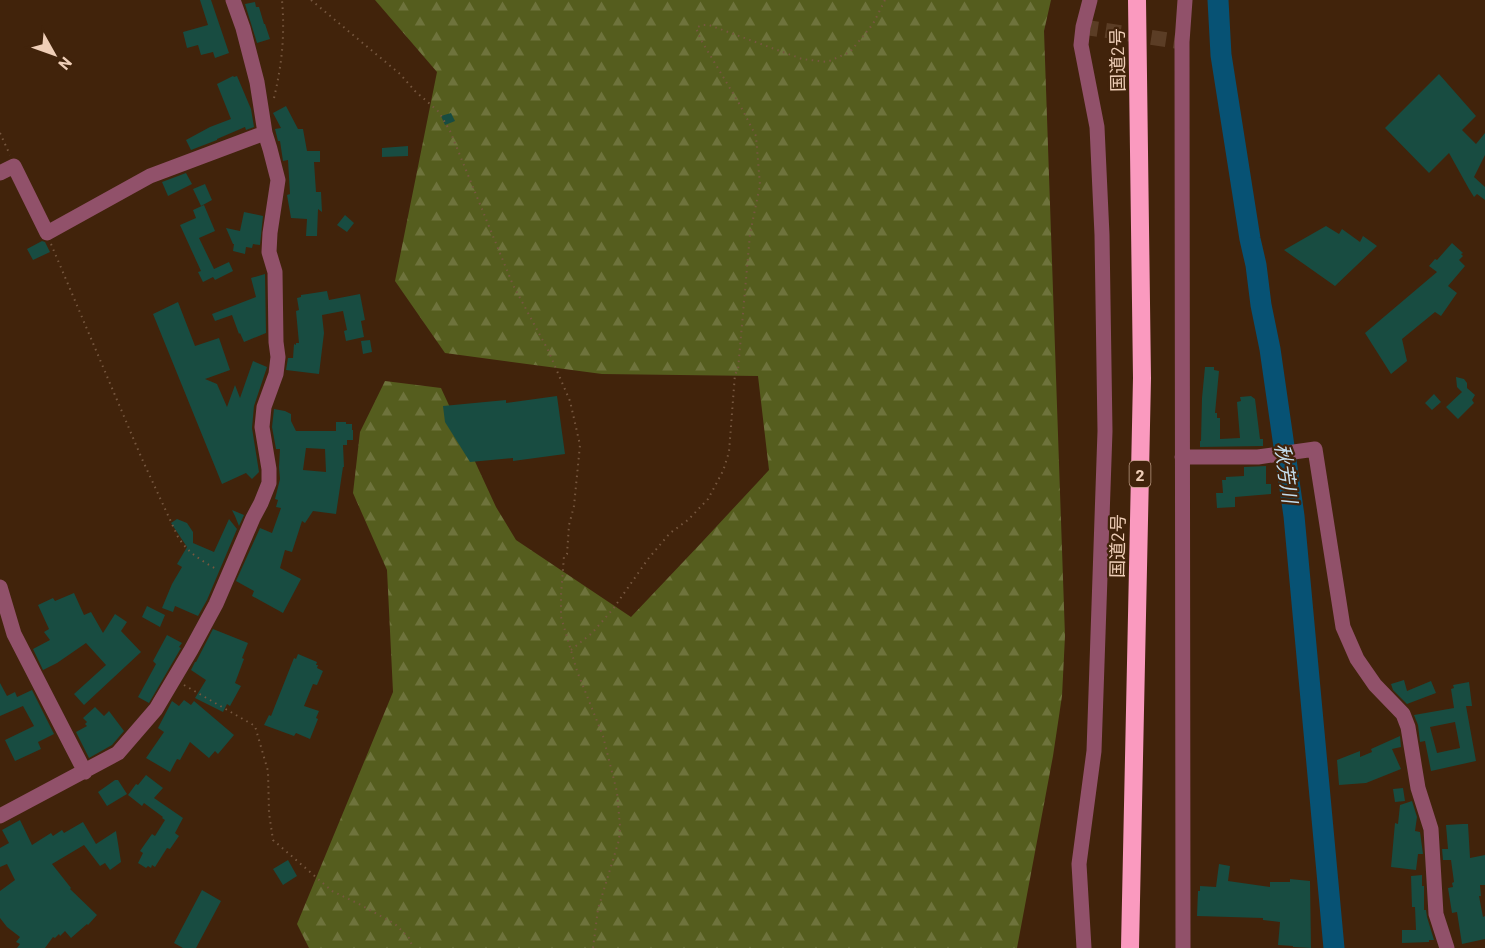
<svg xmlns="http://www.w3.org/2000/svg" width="1485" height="948" font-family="Barlow,'Noto Sans JP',sans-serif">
  <defs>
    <pattern id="forest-firs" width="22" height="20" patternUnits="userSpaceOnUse" patternTransform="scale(1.5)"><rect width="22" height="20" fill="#555d1e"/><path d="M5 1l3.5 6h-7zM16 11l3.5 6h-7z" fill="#6e733c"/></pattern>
  </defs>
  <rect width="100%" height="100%" fill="#41230b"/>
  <!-- forest -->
  <path fill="url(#forest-firs)" d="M375,0H1051L1044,31L1065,636L1062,696L1053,756L1017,948H309L297,924L393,692L387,570L353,493L360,432L385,381L441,388L496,507L516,540L631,617L703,541L769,470L758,376L602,374L445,353L395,281L437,72Z"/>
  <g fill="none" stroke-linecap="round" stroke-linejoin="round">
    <!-- river -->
    <path stroke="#075274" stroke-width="21" d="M1218,0L1221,55L1250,239L1256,265L1261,305L1270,349L1294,516L1334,948"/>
  </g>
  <!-- building -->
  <path fill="#184c41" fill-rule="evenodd" d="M200,0H211L229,53L215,58L213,52L201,55L198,45L187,48L183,32L208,25Z
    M255,2L256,7H259L264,24H265L270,39L257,43L245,4Z
    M1439,74L1476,116L1462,130L1476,144L1485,133V155L1474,177L1485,187V200L1477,194L1474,197L1469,189L1449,153L1429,173L1385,128Z
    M233,76L234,77L237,76L251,109L254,127L246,130L245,127L217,139V140L191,150L186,140L210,127L231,119L217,84Z
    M286,106L298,129H303L307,151H320V162H314L316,192H321L322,212L318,209L317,236H306L307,219L291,218L287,195L290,194L288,160L283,161L280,141H278L275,129L281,128L273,113Z
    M451,113L455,121L445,125L441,116Z
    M408,146V156L382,157V148Z
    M186,173L192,184L168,196L162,182Z
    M205,184L212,200L201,206L193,189Z
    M204,205L215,231L199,238L214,269L229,262L233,271L215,280L213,277L203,282L198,272L201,271L180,225L196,218L193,210Z
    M244,212L263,216L260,245L253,244L252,248L246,247L245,254L233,251L234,244H233L226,228L240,231Z
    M345,215L354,223L347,232L337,225Z
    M1326,226L1339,234L1342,229L1360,242L1363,236L1377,246L1335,286L1284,250Z
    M42,241L45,242L50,252L33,260L27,249Z
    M1452,243L1463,253L1461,254L1463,256L1459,260L1465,266L1448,286L1457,293L1441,316L1435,312L1402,339L1407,361L1391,374L1365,333L1437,272L1429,266L1435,259L1437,260Z
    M265,274L266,333L244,342L240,333L239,334L232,315L215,321L212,314L256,297L251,278Z
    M327,291L329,300L360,294L365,320L361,321L364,337L346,341L344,331L347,330L343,311L322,315L324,333L319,374L286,370L288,358H293L294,344L296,345V343H299L296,311L299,310L297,298L301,297V295Z
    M178,302L195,346L219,338L230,370L205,379L217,384L227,407L235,385L240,398L253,361L267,367L254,406L252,428L259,472L252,479L246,473L222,484L153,314Z
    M370,340L372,352L363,354L361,341Z
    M1205,367H1214V370L1219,371L1215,413H1217V418H1220V439L1240,438L1237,402L1241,401L1240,397L1251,396L1255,399L1260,439H1263V446L1200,447V441H1201L1202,398Z
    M1456,377L1464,379L1467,383V388L1475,395L1472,400L1474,403L1458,419L1446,407L1462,392L1457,387Z
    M1434,394L1441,402L1432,410L1425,403Z
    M557,396L565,454L513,461V458L470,462L445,422L443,406L506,400V403Z
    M274,409L285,411L291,414V421L296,431H336V422H346V424H352V430H353V440H347V445H343L344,467H343L336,514L313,511L305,523L302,521L292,552L285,550L280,568L301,579L283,613L252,596L254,591L236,581L260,528L272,533L281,508L276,507L278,500L275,499L280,479L279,467L280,449H276L272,427ZM306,448L325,449L326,472L303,470Z
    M1266,466V484H1271V494L1235,497V507L1217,508L1216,493H1223L1222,480H1226V477L1244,476V467Z
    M232,510L244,515L239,526L235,516Z
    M177,519L187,523L193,532V543L214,552L229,519L237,529L207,600L198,616L175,606L173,612L162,608L172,584L182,567L177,564L187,547L171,523Z
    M74,593L84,615L91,612L103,633L115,614L127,622L121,631L141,652L84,705L74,694L106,665L86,643L57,663L43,670L33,649L50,640L44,632L49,629L38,605L53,598L55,601Z
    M147,606L165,615L160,627L142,617Z
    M213,629L248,643L242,658L244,659L235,683L241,686L230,706L227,704L223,712L195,698L206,680L191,670L195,662H196Z
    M167,635L182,643L179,647L181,648L149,703L138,697L156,664L153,661Z
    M298,654L317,662L316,665H318L317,668L323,671L317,685L313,684L304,706L319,711L316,718L318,719L310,739L296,733L294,736L264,725L269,715L271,716L294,658L296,659Z
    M1404,680L1407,691L1431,681L1436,693L1407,704L1393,690L1391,684Z
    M1469,682L1472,706H1466L1476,761L1431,771L1425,741L1420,742L1418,725L1414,715L1454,708L1451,689L1454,688L1453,685ZM1455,722L1460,748L1437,753L1430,727Z
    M0,683L7,696L15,692L17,697L32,690L54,734L38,742L41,749L15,761L5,740L34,726L23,706L0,716Z
    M184,700L191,705L194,701L234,735L218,754L215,751L209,758L190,742L180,760L177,759L170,772L146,758L164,732L158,728L172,701L179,706Z
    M95,707L104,716L109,711L124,731L112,745L89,758L76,732L87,726L85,724L87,722L83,718Z
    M1400,736L1401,747L1392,749L1401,769L1366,783L1339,785L1337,760L1360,751V757L1372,752L1371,749Z
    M146,775L163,788L154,798L183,818L175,833L179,836L170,849L167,848L155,867L152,865L151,868L148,866L146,868L138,863L143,853L140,851L152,834L155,836L165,820L162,818L163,817L144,803L142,806L128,795L136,784L138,785Z
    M115,780H118L127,794L107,806L98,792Z
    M1403,788L1405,801L1395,802L1393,789Z
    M1412,801L1417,817L1415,831L1420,832L1423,854H1418L1416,870L1391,867L1395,823L1398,824L1400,805Z
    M20,820L32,845L51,833L53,836L62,830L64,833L83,822L96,844L116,831L121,862L110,870L105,863L100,866L84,845L52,864L71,888L70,889L97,915L88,925L87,924L71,938L65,931L60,936L59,934L55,938L53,937L45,948H17L20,944L16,942L20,937L7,927L0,918V891L15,880L7,864L0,867V848L9,843L2,830Z
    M1463,824H1468L1470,858L1485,855V885H1480L1481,896H1479L1483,917L1485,916V939L1462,944L1457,912L1452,913L1448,888L1453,887L1452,883L1454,882L1451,860H1443L1442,849H1448L1446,825Z
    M288,860L297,876L283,885L273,869Z
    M1219,864L1230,866L1228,881L1270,887V882H1290V879L1310,881L1311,948L1293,947V946L1278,945L1280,922L1263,920V918L1197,916L1198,891H1200V886L1216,887Z
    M1422,875V886H1424V910H1426L1427,917L1434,940H1429V942L1402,943V930H1416L1415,907H1412L1411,876Z
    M202,890L221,901L196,948H183L174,943Z"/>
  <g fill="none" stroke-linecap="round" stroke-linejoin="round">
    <!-- minor-tunnel -->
    <path stroke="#5b3d25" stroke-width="15" stroke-dasharray="15 8" stroke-linecap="butt" d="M1083,27L1182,42"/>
    <!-- path -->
    <path stroke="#76573f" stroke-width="2" stroke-dasharray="1.5 4.5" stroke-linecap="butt" d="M311,0L400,74L415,91L439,112L450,131L513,285L548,350L570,401L580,445L574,506L569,525L567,554L564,556L561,595V617L577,671L603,736L617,792L620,826L619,840L598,909L593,948
      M274,98C282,64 285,35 282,0
      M0,133L10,155
      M51,244L142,459L178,537C188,553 202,561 218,570
      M571,650L592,633L613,609L648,559L670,533L688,520L708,499L723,471L729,452L735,374L738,370L750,234L760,185L756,136L740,105L701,40L696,28L702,25H709L802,59L827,62L850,52L873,24L885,0
      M184,685L255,726L268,771L269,813L273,840L332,891L359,904L395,924L409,938L413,948"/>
    <!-- minor -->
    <path stroke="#91516a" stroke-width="15" d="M0,173L14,166L47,233L150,176L265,133L257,82L243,28L233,0
      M1182,457H1258L1315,449L1343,627L1357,659L1375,685L1403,714L1408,727L1418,788L1431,829L1436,914L1447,948
      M0,587L14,634L85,772
      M0,816L118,753L156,709L191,650L216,604L253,518L261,503L269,483V469L262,427L264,407L276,374L278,357L276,342L275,272L269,252L270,233L278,180L270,149L265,133
      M1084,948L1079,864L1094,751L1105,431L1102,235L1097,127L1081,45L1083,27L1090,0
      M1183,948L1182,42L1185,0"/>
    <!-- highway -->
    <path stroke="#fa9abf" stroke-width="18" d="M1130,948L1142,378L1137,0"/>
  </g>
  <g text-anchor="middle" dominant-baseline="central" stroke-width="4.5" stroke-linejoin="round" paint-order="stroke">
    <!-- shield labels -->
    <rect fill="#41230b" stroke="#bb9b83" stroke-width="1.5" x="1129.5" y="461" width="21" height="26" rx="4.5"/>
    <g font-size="16" font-weight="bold" fill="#efceb7">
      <text x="1140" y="474">2</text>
    </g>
    <!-- street labels -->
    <g font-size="18" fill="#efceb7" stroke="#41230b">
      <text transform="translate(1117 60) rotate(-91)">国道2号</text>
      <text transform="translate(1117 546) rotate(-89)">国道2号</text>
    </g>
    <!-- water labels -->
    <g font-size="20" font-style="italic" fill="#c3dcec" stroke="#41230b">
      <text transform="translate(1287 473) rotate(82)">秋芳川</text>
    </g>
  </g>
  <!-- north arrow -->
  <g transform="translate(54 54) rotate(130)" stroke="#41230b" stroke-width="4.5" paint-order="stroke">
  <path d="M0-4.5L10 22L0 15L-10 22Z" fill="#efceb7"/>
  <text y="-9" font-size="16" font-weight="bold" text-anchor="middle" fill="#efceb7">N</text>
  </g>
</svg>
